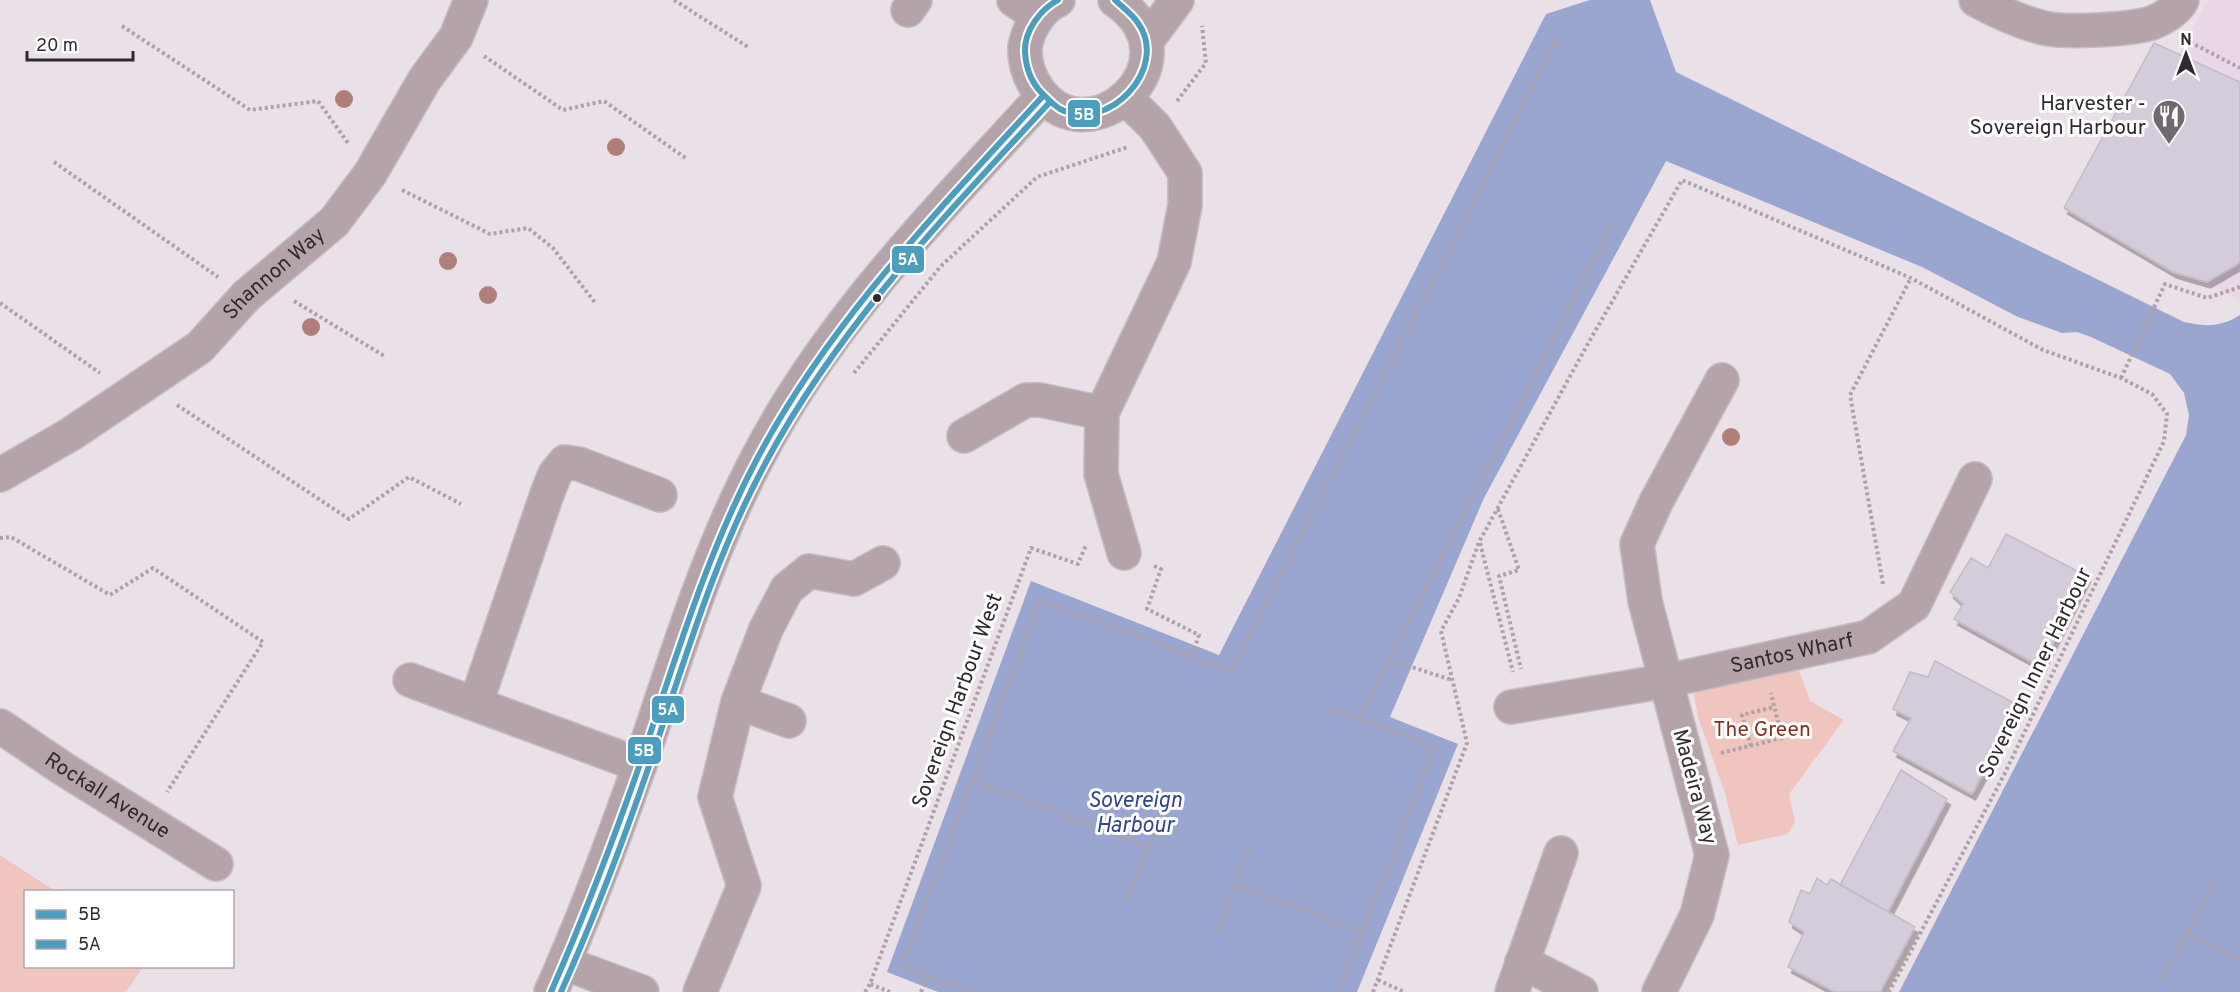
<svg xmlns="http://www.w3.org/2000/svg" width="2240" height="992" font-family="Overpass,sans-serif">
  <defs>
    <filter id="shadow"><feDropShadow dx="3.5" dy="6" stdDeviation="0" flood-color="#0004"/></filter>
  </defs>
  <rect width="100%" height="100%" fill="#eae0e8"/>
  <!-- built -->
  <path fill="#ead7e6" d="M2208,0H2240V301L2090,219Z"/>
  <!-- green -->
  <path fill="#f1c5bf" d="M1796,662L1810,701L1844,720L1789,794L1795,822L1788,834L1738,845L1725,793L1698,717L1694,695L1701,683Z
    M0,855L55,891L26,892V966L143,967L126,992H0Z"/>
  <!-- water -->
  <path fill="#9ba6d0" d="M1590,0H1650L1676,72L2184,322C2206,327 2221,327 2240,315V992H1899L2186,435L2189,415L2184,393L2170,374L2091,337L2077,332L2062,333L2018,317L1922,267L1666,161L1484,498L1390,717L1458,744L1357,992H938L887,972L1031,581L1219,655L1546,14Z"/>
  <!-- building -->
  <path fill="#d4ccdb" stroke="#c2bcc4" stroke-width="1.5" filter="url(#shadow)" d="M2154,43L2240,82V260L2238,264L2207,282L2173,272L2064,208Z
    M2006,534L2087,576L2041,667L1954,619L1963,604L1950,592L1971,558L1988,568Z
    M1935,661L2020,706L1972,794L1893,751L1911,718L1893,709L1910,672L1928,677Z
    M1901,770L1947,799L1888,912L1840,885Z
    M1817,878L1827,885L1831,879L1915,927L1880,992H1835L1788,967L1804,932L1789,922L1801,890L1810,894Z"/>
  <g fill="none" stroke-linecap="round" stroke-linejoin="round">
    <defs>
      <g id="minor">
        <path d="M1014,0L1038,16"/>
        <path d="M1058,0C1041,7 1028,29 1025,47C1024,63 1030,78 1038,90C1090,162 1202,59 1115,0"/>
        <path d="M1976,0C1998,12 2019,22 2044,28C2064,33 2134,30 2154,22C2164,18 2177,10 2182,0"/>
        <path d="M908,10L915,0"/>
        <path d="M1146,42L1177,0"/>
        <path d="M964,436L1026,400H1040L1102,413"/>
        <path id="s1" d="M0,475L71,434L200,347L246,296L334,222L370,174L425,79L456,37L471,0"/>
        <path d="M1124,553L1101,474L1102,413L1174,262L1185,205V173L1155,127L1127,99"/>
        <path d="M410,680L640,765"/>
        <path d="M738,702L789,721"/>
        <path d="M476,703L547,494L555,474L565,462L579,464L660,495"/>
        <path id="s2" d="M1511,707L1666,681L1868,637L1914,605L1975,479"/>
        <path id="s3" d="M0,726L62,768L216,864"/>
        <path d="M1522,962L1581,992"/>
        <path d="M564,963L642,992"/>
        <path d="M551,992C584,919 613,841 640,764C675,661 706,556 757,459C828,321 939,210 1043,96"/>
        <path d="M700,992L744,886L715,797L738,702L766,629L787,589L809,571L854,579L883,563"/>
        <path d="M1512,992L1561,853"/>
        <path d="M1659,992L1697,915L1712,855L1645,601L1637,544L1656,502L1722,380"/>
      </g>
    </defs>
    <!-- minor casing -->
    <use href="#minor" stroke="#c4bcc2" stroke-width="36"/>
    <!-- path -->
    <path stroke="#aea1a7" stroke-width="4" stroke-dasharray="3 3" stroke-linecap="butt" d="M674,0L748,47
      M122,26L250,110L318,101L348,143
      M2190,42L2240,68
      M484,56L563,110L604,101L687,159
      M1177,101L1206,63L1202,26
      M54,162L218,277
      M402,190L490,234L528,228L553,248L596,304
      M294,301L386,357
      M0,303L100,373
      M854,373L941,266L1037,177L1128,147
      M2121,378L2165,284L2207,298L2240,287
      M177,405L349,519L409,477L461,504
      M1498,509L1519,570L1499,576L1521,669
      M0,538L11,537L110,595L153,568L263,642L167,792
      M1480,543L1513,672
      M1154,566L1161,569L1147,609L1199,635L1192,657
      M1883,584L1850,395L1911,278
      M1390,660L1452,680
      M1325,706L1434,747L1339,992
      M1359,719L1617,216
      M1751,746L1742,715L1774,707
      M1721,753L1782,738L1771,693
      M973,780L1148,848L1127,900
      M1148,848L1165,799
      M1236,885L1252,840
      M1218,931L1236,885L1362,932
      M2186,932L2240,960
      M2162,979L2213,883
      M1378,980L1404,992
      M865,992L870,984
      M890,992L870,984L1031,548L1078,564L1086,545
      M921,992L927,976
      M969,992L902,966L1040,600L1232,671L1558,37
      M1373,992L1467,743L1441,631L1459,598L1479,542L1590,340L1682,180L1911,278L2043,350L2121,378L2152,394L2167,414L2164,441L2004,775L1889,992"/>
    <!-- minor -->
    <use href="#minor" stroke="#b4a4aa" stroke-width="33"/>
    <defs>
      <path id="bus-1" d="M1058,0C1040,10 1024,31 1025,52C1026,70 1033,86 1046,97C1050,101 1055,106 1060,109C1108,134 1170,68 1138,23C1132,14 1122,7 1115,0
        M551,992C584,917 613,841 640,764C675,661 706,555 757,459C830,321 939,210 1043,96"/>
      <path id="bus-2" d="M561,992C594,918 623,842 649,766C684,663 714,558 766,462C839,326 946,215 1050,102"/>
    </defs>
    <!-- bus-1 casing -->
    <use href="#bus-1" stroke="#fff" stroke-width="10"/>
    <!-- bus-2 casing -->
    <use href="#bus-2" stroke="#fff" stroke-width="10"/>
    <!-- bus-1 -->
    <use href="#bus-1" stroke="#4d9ebe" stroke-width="6"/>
    <!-- bus-2 -->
    <use href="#bus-2" stroke="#4d9ebe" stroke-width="6"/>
  </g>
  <!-- trees -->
  <g fill="#b17f79">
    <circle cx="344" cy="99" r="9"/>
    <circle cx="616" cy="147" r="9"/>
    <circle cx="448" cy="261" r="9"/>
    <circle cx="488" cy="295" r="9"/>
    <circle cx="311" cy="327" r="9"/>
    <circle cx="1731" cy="437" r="9"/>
  </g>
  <!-- icons -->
  <defs>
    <symbol id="restaurant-pin" viewBox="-11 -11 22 30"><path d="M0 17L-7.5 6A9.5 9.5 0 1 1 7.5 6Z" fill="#716970" stroke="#fff"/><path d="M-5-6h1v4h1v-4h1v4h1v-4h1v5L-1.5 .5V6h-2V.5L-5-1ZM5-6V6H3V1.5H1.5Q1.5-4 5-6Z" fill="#fff"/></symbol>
  </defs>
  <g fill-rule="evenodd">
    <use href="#restaurant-pin" x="2150" y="97" width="38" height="52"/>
  </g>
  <!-- markers -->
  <circle fill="#30292f" stroke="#fff" stroke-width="2" cx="877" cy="298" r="5"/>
  <g text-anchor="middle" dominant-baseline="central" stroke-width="6" stroke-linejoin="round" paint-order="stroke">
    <!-- poi labels -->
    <g font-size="21" fill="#30292f" stroke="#fff" text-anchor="end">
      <text x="2146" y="104">Harvester -<tspan x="2146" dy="24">Sovereign Harbour</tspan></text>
    </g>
    <!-- street labels -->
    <g font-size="21" fill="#30292f" stroke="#fff">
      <text stroke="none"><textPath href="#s1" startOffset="342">Shannon Way</textPath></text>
      <text stroke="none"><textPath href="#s2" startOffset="286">Santos Wharf</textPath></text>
      <text transform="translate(2036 673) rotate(-64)">Sovereign Inner Harbour</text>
      <text transform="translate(958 701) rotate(-70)">Sovereign Harbour West</text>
      <text transform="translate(1694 787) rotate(75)">Madeira Way</text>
      <text stroke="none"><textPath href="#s3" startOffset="128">Rockall Avenue</textPath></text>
    </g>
    <!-- park labels -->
    <g font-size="21" fill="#83301e" stroke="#fff">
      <text x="1762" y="730">The Green</text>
    </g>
    <!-- water labels -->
    <g font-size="22" font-style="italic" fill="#31458a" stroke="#fff">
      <text x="1135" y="801">Sovereign<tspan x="1135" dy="25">Harbour</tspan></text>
    </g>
  </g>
  <g stroke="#fff" stroke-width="2">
    <rect x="1067" y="99" width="34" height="29" rx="6" fill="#4d9ebe"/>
    <rect x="891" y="245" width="34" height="29" rx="6" fill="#4d9ebe"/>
    <rect x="651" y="695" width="34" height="29" rx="6" fill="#4d9ebe"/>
    <rect x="627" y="736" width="35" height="29" rx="6" fill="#4d9ebe"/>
  </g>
  <g font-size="16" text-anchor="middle" font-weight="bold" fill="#fff">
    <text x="1084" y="120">5B</text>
    <text x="908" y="265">5A</text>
    <text x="668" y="715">5A</text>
    <text x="644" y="756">5B</text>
  </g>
  <!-- legend -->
  <rect x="24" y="890" width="210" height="78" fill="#ffffff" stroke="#aca9ac" stroke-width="1.5"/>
  <rect x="36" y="910" width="30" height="9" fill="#4d9ebe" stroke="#aca9ac" stroke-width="1.5"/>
  <text x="78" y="920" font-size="18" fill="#30292f">5B</text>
  <rect x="36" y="940" width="30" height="9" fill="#4d9ebe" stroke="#aca9ac" stroke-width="1.5"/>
  <text x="78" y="950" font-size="18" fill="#30292f">5A</text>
  <!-- north arrow -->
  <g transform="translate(2186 54)" stroke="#ffffff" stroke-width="4.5" paint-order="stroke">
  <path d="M0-4.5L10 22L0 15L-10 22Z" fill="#30292f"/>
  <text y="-9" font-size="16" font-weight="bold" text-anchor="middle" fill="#30292f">N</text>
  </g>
  <!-- scale -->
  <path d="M27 51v9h106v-9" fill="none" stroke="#30292f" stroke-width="3"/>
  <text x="36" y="51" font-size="18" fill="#30292f" stroke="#ffffff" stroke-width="4.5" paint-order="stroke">20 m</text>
</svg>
